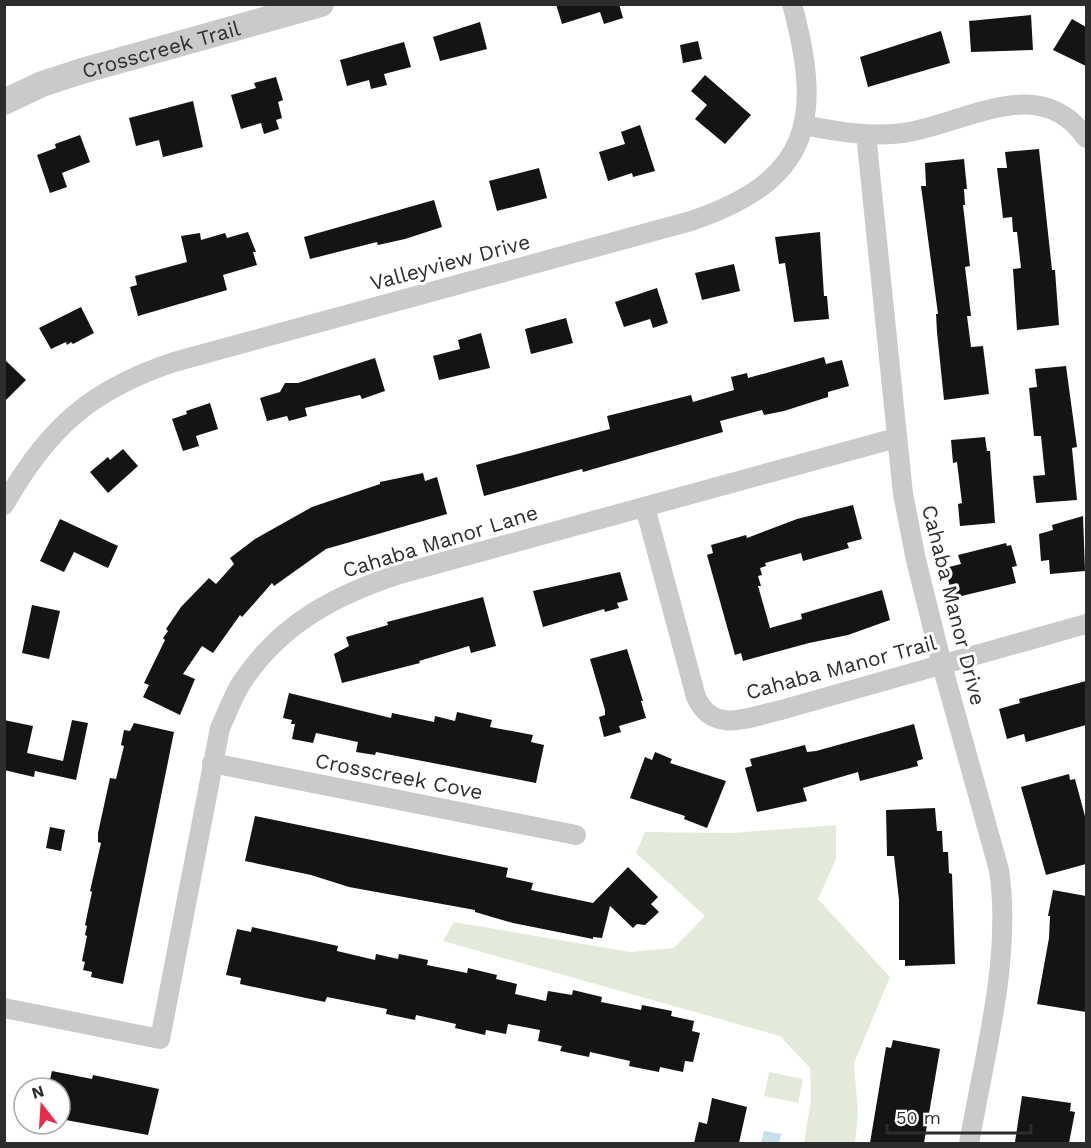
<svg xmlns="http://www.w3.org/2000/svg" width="1091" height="1148" font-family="'Work Sans',sans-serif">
  <rect width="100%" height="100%" fill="#fff"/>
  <!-- green -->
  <path fill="#e4eada" d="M836,825V859L818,899L890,977L854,1063L858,1114L855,1143H804L811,1100L810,1068L780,1036L443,941L454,922L630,952L674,948L705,916L636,853L645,832L732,833Z
    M769,1072L803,1079L798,1103L764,1096Z"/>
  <!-- water -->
  <path fill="#c6dfea" d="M764,1131L781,1134L779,1143H761Z"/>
  <!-- building -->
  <path fill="#141414" d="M556,4H619L623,18L604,24L600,12L562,24Z
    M1031,15L1033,50L971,52L969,21Z
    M1072,19L1086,27V66L1053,50Z
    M480,22L487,49L440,61L433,37Z
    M941,31L950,63L868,87L860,57Z
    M698,41L702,59L683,63L680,45Z
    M404,42L411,67L384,74L387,85L371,89L369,80L347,86L340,60Z
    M705,75L751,115L725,144L695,119L707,105L691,91Z
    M276,77L283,100L278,102L282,118L276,120L279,129L264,134L261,123L241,129L231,95L256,88L254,83Z
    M193,101L203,147L163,157L159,140L136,146L129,118Z
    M640,125L655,171L633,177L632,173L608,181L599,152L625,144L621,132Z
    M80,135L90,162L62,173L67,187L50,193L37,155L56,148L55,144Z
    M1039,149L1052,270H1055L1059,325L1017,330L1013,269L1021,268L1017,232H1013L1012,217L1003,218L997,168H1007L1005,152Z
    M964,159L967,189H964L965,205H963L970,266L965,267L971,316H967L971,347L983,346L989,394L944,400L937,332L936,314H938L921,186H926L925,163Z
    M539,168L547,198L497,211L489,181Z
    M434,200L442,227L405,239L378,245L377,242L310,259L304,237Z
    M248,232L256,252H253L257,265L223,275L227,290L138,316L130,287L137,285L135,276L187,262L181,236L200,233L201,240L225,233L227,238Z
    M820,232L824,296H827L829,319L794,322L785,263L779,264L775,237Z
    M734,264L740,291L702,300L695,273Z
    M657,288L668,323L653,328L650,319L624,327L615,302Z
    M81,307L94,333L73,344L71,342L67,345L66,342L51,349L39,328Z
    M566,318L573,343L531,354L525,329Z
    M481,333L490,368L439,380L433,356L460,349L458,340Z
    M824,357L826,364L842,360L849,386L828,392V397L784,411L764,415L762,410L720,421L723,432L583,472L582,469L484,496L476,465L610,429L607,416L691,395L693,402L734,390L731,377L747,373L748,378Z
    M375,358L385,391L362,399L360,395L305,408L307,416L289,421L287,416L267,421L260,398L280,392L285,383H298Z
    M4,359L26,380L4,402Z
    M1066,366L1077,447L1072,448L1077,500L1036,503L1033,476L1045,475L1041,436H1034L1029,388L1037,387L1035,369Z
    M210,403L218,429L196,436L199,446L183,451L172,419L187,414L186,411Z
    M985,437L987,451H990L995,523L960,526L958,504L962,503L957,462L953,463L951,440Z
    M123,449L138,466L108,493L90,472L108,457L110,460Z
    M423,473L425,481L437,477L447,514L326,549L274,586L272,583L242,617L240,615L213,653L202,646L183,674L195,679L180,715L143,697L149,685L144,683L165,640L163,638L168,631L166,629L181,607L209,578L216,584L234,564L230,558L255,539L312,507L380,484V482Z
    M853,505L862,539L847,543L849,548L803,561L801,553L765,563L766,566L760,568L762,575L758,576L761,586H758L770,628L802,619L801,614L882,590L890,620L848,635L809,643L743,661L741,653L735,655L707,555L713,553L711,545L746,535L747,538L797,519Z
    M1083,516L1085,571L1050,574L1049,560L1041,561L1039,534L1053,530L1052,525Z
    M60,519L118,546L108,568L74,552L64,572L40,561Z
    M1006,543L1007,546L1011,545L1017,566L1012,567L1016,583L953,598L945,568L961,564L958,555Z
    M620,572L628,600L617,603L619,608L605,612L604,609L543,627L533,591Z
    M483,597L496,646L471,653L469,646L419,661L420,663L342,683L334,654L349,646L346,637L388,625L387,622Z
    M32,605L60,611L49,659L22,653Z
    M627,649L643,701H641L646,718L619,726L621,732L604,737L599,717L605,715V710L590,659Z
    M1086,681V725L1026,742L1024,734L1007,739L999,709L1020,703L1019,699Z
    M289,693L391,718L392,713L434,722L435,716L455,721L457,712L492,720L490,727L533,735L531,742L544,745L536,783L376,752L375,755L356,752L358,742L316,733L313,743L292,739L295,724H291L292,720L283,718Z
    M4,720L33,726L27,753L63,761L72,720L88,723L76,780L35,771L34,777L4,770Z
    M134,723L174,732L123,984L91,977L92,972L83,970L85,962L82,961L87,936L85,935L87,926L85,925L92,892L90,891L101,843L98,842V833L110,778L116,779L124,746L121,745L124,730L130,731Z
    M914,724L923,759L917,761L918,766L860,781L858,772L803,788L807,801L757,812L745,768L752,766L750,759L805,745L807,752L816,751Z
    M655,752L672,759L670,763L726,781L707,828L684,819L685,816L630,798L645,757L652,760Z
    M1069,774L1070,780L1075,779L1086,820V864L1046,875L1021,787Z
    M935,808L937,831H942L943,852H948L949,873L952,874L955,964L905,966V960H899V900L894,856H887L886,810Z
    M255,816L508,868L506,877L533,883L531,890L593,903L628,867L658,897L651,904L659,912L645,925L637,924L633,928L610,906L602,938L593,937V939L513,923L475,912V910L349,887L311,875L245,861Z
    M50,827L65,830L61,851L46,848Z
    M1053,890L1086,896V1012L1037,1004L1049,938L1050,916H1048Z
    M252,927L338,946L337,951L375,960L376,954L398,959L399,954L428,960L427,965L467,973L468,968L497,975L496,979L517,984L515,994L546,1001L548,991L572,995L573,990L602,997L601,1002L641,1010L642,1005L672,1011L671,1016L694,1021L692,1031L700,1033L693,1062L685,1061L683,1072L660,1067L659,1072L629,1066L630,1061L590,1052L589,1057L560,1051L562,1046L538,1041L540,1030L508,1024L506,1034L486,1030L485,1035L455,1028L456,1024L416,1015L415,1020L386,1014L387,1009L327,997L325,1002L240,984L241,978L226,975L237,929L251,932Z
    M893,1040L940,1049L924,1143H870L886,1047L891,1048Z
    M52,1071L92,1079L93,1075L159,1089L148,1135L60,1119V1088H48Z
    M1022,1096L1071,1103L1070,1111L1075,1112L1069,1143L1015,1142Z
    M712,1098L747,1107L739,1143H694L699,1122L707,1124Z"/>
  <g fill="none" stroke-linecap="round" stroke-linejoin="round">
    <!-- minor -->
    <path stroke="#cacaca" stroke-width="20" d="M804,125C838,132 875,138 909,132C969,121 1041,73 1086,138
      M866,134L903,494L916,560L942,665L999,870C1012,959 984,1056 969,1144
      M4,505C48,428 90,390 174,362L691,221C812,180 823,119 792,4
      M645,507L696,697C713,735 749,717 781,710L1086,624
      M212,763L576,835
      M4,1008L160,1039L220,728C227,713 233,696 242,682C281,623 337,594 403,573L896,438"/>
    <!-- tertiary -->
    <path stroke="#cacaca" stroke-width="26" id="s1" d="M4,102L42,84L82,71L321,4"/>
  </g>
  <g text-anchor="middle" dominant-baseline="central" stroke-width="6" stroke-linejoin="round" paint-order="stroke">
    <!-- street labels -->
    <g font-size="21" fill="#2d2d2d" stroke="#fff">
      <text stroke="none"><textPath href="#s1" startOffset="166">Crosscreek Trail</textPath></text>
      <text transform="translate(450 262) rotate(-15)">Valleyview Drive</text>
      <text transform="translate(440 541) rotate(-17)">Cahaba Manor Lane</text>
      <text transform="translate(954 605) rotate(76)">Cahaba Manor Drive</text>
      <text transform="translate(841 667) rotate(-15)">Cahaba Manor Trail</text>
      <text transform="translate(399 776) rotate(11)">Crosscreek Cove</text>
    </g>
  </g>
  <!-- border -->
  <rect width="1091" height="1148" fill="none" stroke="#2d2d2d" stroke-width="12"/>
  <!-- north arrow -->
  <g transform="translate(42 1106) rotate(343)"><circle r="28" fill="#ffffff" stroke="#ababab" stroke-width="1.5"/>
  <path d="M0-4.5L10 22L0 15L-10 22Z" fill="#e42e4c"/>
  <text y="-9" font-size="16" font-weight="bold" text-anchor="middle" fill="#2d2d2d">N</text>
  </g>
  <!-- scale -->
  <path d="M887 1124v9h144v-9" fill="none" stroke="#2d2d2d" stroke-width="3"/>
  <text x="896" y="1124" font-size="18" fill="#2d2d2d" stroke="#ffffff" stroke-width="4.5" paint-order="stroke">50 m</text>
</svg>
